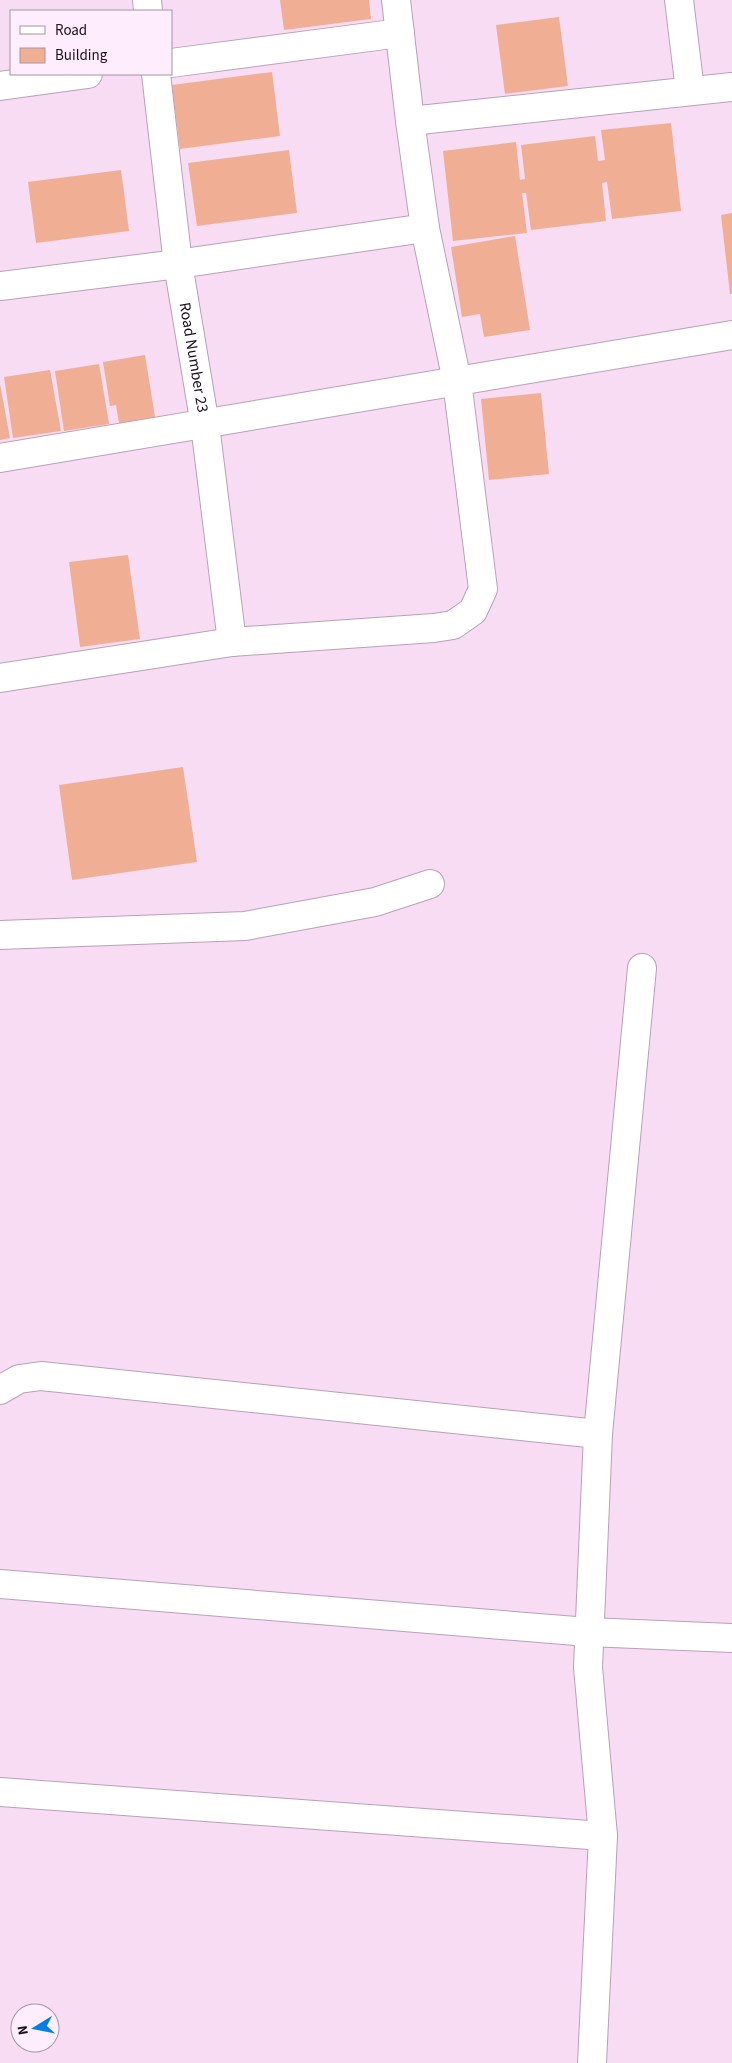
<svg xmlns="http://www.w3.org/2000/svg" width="732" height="2063" font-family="'Source Sans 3',sans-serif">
  <rect width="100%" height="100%" fill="#f7dcf4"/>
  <!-- building -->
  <path fill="#f0af94" d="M280,0H369L371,19L284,30Z
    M559,17L568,86L505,94L496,25Z
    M272,72L280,136L180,149L172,85Z
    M671,123L681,211L612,219L607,182L602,183L606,221L531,230L526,193H522L527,233L453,241L443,151L516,142L520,180L525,179L521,145L595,136L598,161L605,160L601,130Z
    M289,150L297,213L197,226L188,163Z
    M121,170L129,231L36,243L28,182Z
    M732,213V294H730L721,215Z
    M515,236L530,330L484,337L480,314L462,317L451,247Z
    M145,355L155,417L119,423L116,405L110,406L103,362Z
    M99,364L109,424L64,431L55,371Z
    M50,370L61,431L13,438L4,377Z
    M0,384L10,438L0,440Z
    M541,393L549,474L489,480L481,399Z
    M128,555L140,639L80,647L69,562Z
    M183,767L197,862L72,880L59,785Z"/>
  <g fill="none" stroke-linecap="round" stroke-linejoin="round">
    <defs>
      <g id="minor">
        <path d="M147,0L148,11"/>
        <path d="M679,0L690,90"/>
        <path d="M171,63L400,33"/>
        <path id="s1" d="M156,74L178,264L205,425L232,642"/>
        <path d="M0,86L88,74"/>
        <path d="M410,121L732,87"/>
        <path d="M0,286L178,264L425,228"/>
        <path d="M0,458L732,335"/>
        <path d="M0,678L232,642L434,628L453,625L473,611L483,589L457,381L425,228L410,121L396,0"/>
        <path d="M0,935L245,926L375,902L430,884"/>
        <path d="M0,1390L19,1379L41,1376L598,1434L588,1667L603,1836L592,2063"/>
        <path d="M598,1434L642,968"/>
        <path d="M0,1584L588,1632L732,1638"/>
        <path d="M0,1792L603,1836"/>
      </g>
    </defs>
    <!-- minor casing -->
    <use href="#minor" stroke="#baa0b7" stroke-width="30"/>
    <!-- minor -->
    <use href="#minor" stroke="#fff" stroke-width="28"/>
  </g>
  <g text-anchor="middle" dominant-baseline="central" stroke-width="5" stroke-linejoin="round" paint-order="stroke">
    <!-- street labels -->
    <g font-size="16" fill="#1b111a" stroke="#feedfc">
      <text stroke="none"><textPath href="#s1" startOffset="286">Road Number 23</textPath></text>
    </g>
  </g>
  <!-- legend -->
  <rect x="10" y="10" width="162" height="65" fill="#feedfc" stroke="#a395a2"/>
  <rect x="20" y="26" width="25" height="8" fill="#ffffff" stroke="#a395a2"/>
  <text x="55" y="35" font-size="15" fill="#1b111a">Road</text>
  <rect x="20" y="48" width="25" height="15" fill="#f0af94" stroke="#a395a2"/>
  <text x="55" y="60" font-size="15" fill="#1b111a">Building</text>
  <!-- north arrow -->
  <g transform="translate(35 2028) rotate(260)"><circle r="24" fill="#feedfc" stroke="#a395a2"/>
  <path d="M0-4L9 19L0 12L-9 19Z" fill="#007fe5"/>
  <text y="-8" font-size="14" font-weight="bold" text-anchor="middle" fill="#1b111a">N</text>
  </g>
</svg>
